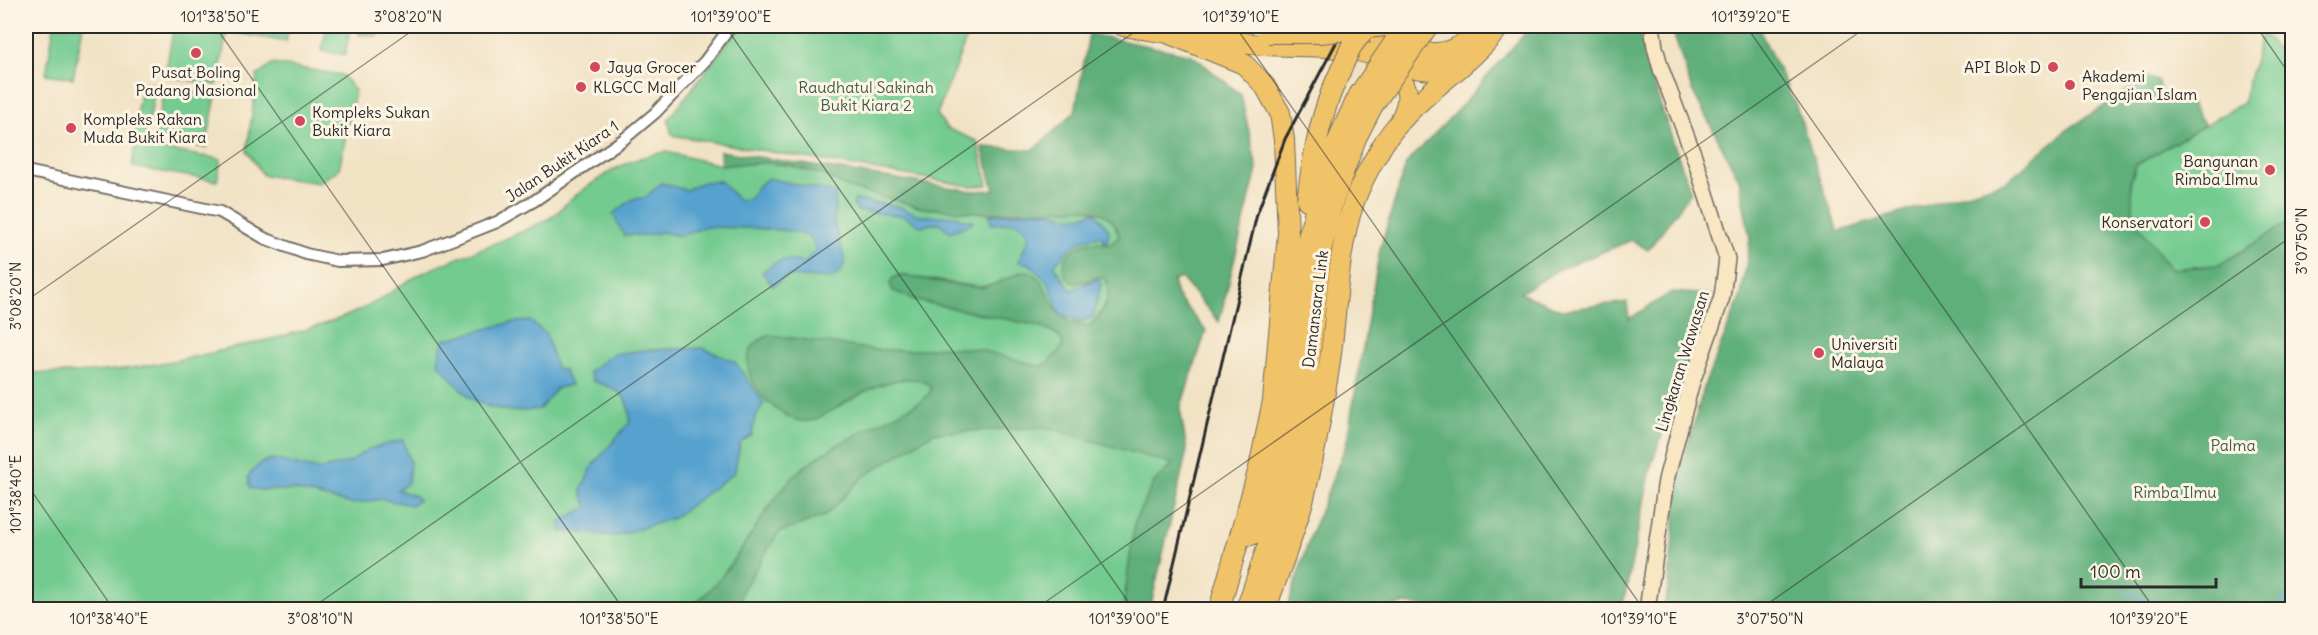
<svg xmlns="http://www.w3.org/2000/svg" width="2318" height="635" font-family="Delius,sans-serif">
  <rect width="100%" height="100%" fill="#fcf5e5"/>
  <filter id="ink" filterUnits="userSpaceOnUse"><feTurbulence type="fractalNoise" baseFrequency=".0167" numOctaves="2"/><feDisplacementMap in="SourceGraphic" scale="12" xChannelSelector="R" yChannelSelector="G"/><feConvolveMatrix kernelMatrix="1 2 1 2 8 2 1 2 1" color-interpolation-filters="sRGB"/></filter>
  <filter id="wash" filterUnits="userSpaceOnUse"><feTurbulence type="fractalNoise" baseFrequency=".008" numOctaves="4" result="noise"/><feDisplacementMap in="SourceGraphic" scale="24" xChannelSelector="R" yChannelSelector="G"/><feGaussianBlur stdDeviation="1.35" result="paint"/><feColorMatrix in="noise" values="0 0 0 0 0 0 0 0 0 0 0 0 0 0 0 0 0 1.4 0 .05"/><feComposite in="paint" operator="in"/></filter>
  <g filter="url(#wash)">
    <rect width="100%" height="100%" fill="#f1e2c4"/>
    <!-- green -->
    <path fill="#73cb90" stroke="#4f7b5e" stroke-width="1.5" d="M54,26H83L73,78L46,74Z
      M174,26H289L286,42L227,31L217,85L165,76Z
      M327,26H351L345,55L322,51Z
      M360,26H379L378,36L359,34Z
      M740,26H938L968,34L937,114L946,128L977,141L988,185L970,186L672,135L668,120Z
      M2262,33L2276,48L2292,75V609L2217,265L2171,269L2134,220L2131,180L2136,165L2243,103Z
      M273,64L342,75L355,91L339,169L319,183L263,175L247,151L257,76Z
      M142,83L156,85L145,143L132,140Z
      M164,86L216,95L206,148L155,140Z
      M135,145L221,159L217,181L132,167Z
      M666,152L721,165L767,163L788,165L824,175L846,187L923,208L989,213L1084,208L1105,214L1114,222L1119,237L1110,245L1098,242L1085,283L1103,277C1116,293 1103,315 1089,326L1067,321L1022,271L999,284L980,287L899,275L890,283L892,290L918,301L1040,326C1051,330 1072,341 1059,354C1054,359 1047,363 1043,367L1173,464L1138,609H26V372C98,378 175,362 246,345C285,336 326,326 362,309C385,299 402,282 425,272C466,253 510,240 550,218C558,214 563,206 570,200C598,178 630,156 666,152Z"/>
    <!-- forest -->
    <path fill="#5eaf7a" stroke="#446d52" stroke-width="1.5" d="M1531,26H1637L1661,107L1691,192L1648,250L1632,240L1558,270L1520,293L1561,310L1627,302L1629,319L1672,292L1712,295L1652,463L1622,609L1455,610L1403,604L1383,610L1287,609L1311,534L1346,445L1380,249L1406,164L1465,102Z
      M1671,26H1760L1759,29L1796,106L1838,232L2007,181L2067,130L2147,77L2159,81L2162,97L2187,98L2205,125L2136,165L2131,180L2134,220L2171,269L2219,265L2292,220V609H1663L1668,591L1679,476L1705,384L1741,296L1750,239L1739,179L1692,90Z
      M1089,34L1192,55L1241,95L1257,169L1219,322L1181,278L1173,281L1177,296L1206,331L1180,409L1187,450L1150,609H1123L1135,520L1155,481L1173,464L1045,427L933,433L863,477L826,515L778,533L742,591L738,609H688C732,577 754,521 790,480C816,451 884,421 920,402L929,394L931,388C925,380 917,379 907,379C878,381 855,397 831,411C825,414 817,420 810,421C773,426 715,353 771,335L876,350H918L939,347L977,349L1042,367C1065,349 1074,339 1040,326L918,301L892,290L890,283L892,279L899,275C921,278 964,289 984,287C1001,284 1013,273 1028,271C1058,285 1042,323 1089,326C1103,315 1116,293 1103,277C1092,277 1084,284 1072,283C1054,267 1066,250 1086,243C1093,241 1102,243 1110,245L1119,237C1117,218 1101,211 1084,208L989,213L923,208L846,187L824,175L788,165L767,163L721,165L720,151L973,191L994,190L982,147L1033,150L1075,112Z"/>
    <!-- water -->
    <path fill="#57a2cf" stroke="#41667d" stroke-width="1.5" d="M768,178L836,193L834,222L845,261L840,273L831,279L787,276L773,286L762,272C780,258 783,258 805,263L816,250L811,237L792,231L751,228L705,227L680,236L662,232L648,235H624L613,214L633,199L645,198L661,183L686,190L703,182L720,181L739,201L750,198L757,187Z
      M855,200L897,206L921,216H958L961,219L972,221L973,223L950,232L940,223L920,226L905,216L858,211L853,205Z
      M1035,211L1051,212L1073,218L1095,212L1109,230L1107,243L1104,241L1102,236C1079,238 1068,248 1054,266L1071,290L1099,278L1101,284L1093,317L1083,321L1062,315L1058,310L1049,284L1030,264L1019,262C1021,252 1028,245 1029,234C1013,214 1011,225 991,224L990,215Z
      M530,321L546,334L556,368L564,370L571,385L557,388L540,409C517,413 492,411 471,398C459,389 448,374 438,363L443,340L513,322Z
      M703,348L735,362L764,403L755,418L752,435L740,443L735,472L673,518L616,536L561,531L560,521L588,507L581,491L593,465L630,422C630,393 617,389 593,381L589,372L613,354L645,350Z
      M403,440L410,462L408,483L398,490L415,496L419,500L411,505L382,499L352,504L294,490H261L250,488L248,476L261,463L272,459L319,470L350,462L369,449Z"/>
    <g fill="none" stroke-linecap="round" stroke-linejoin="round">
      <!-- stream -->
      <path stroke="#57a2cf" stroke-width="3" d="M2122,589L2163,610
        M2275,610L2292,591"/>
    </g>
  </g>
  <g filter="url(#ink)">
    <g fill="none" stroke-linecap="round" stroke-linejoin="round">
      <defs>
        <path id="street" d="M26,171L220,212L264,238L306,254L338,261L383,260L422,251L459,237L497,222L534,201L624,139L655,113L705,61L731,26"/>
        <path id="secondary" d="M1647,610L1666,480L1691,385L1722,297L1727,259L1694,156L1661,69L1655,47L1652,26"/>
        <path id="highway" d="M1124,26C1171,33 1218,42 1265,45C1298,47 1333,44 1366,53C1396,61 1427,79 1458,64
          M1374,26C1376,29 1378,36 1380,39C1394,53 1436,57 1454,49C1465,44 1475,35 1483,26
          M1165,32L1244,64L1265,86L1280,113L1284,140L1288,233L1273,401L1259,468L1219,610
          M1390,59L1393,62C1405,86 1414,93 1401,119
          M1307,200C1312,162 1318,126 1332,90
          M1251,535L1276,466L1292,376L1303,257L1324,175L1345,124L1359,95
          M1246,610L1290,479L1308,374L1321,251L1332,203L1356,138L1373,105
          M1265,610C1279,573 1293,535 1304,498C1313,461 1320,423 1326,386C1338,325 1334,261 1354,202C1360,185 1369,168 1378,153C1407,99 1465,73 1500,26"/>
      </defs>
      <!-- street casing -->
      <use href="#street" stroke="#706b61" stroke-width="14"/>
      <!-- secondary casing -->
      <use href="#secondary" stroke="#706b61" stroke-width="18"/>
      <!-- highway casing -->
      <use href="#highway" stroke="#706b61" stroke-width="22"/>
      <!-- street -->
      <use href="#street" stroke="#fff" stroke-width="10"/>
      <!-- secondary -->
      <use href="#secondary" stroke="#f9e7c3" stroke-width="15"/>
      <!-- highway -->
      <use href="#highway" stroke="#f1c369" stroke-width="20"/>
      <!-- rail -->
      <path stroke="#2b2b2b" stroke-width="3" d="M1163,610L1257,214L1285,139L1345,26"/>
      <defs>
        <path id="highway-bridge" d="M1268,33H1320L1386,26
          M1332,90L1351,47L1367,26
          M1359,95L1405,26
          M1373,105L1428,26"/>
      </defs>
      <!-- highway-bridge casing -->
      <use href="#highway-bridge" stroke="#706b61" stroke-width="22" stroke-linecap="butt"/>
      <!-- highway-bridge -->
      <use href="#highway-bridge" stroke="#f1c369" stroke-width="20"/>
    </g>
  </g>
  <!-- ticks -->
  <path fill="none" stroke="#2b2b2b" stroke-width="1.5" stroke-opacity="0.45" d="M215,26L624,610M725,26L1134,610M1235,26L1644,610M1746,26L2155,610M2256,26L2292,78M26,301L419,26M26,483L114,610M309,610L1143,26M1034,610L1868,26M1759,610L2292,236"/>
  <!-- markers -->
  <g fill="#d1495b" stroke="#fcf5e5" stroke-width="2">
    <circle cx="196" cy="53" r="6"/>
    <circle cx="595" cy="67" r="6"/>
    <circle cx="2053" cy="67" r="6"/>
    <circle cx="2070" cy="85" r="6"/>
    <circle cx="581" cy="87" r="6"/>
    <circle cx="300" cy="121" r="6"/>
    <circle cx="71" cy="128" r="6"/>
    <circle cx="2270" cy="170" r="6"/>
    <circle cx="2205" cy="222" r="6"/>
    <circle cx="1819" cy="353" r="6"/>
  </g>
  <g text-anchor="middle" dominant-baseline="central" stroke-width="6" stroke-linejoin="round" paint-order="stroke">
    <!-- poi labels -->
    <g font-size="16" fill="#2b2b2b" stroke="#fcf5e5" text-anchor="start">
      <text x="607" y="67">Jaya Grocer</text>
      <text x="2041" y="67" text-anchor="end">API Blok D</text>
      <text x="196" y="72" text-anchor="middle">Pusat Boling<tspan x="196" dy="18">Padang Nasional</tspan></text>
      <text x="2082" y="76">Akademi<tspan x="2082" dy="18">Pengajian Islam</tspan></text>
      <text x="593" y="87">KLGCC Mall</text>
      <text x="312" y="112">Kompleks Sukan<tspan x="312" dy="18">Bukit Kiara</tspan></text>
      <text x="83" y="119">Kompleks Rakan<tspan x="83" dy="18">Muda Bukit Kiara</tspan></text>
      <text x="2258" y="161" text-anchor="end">Bangunan<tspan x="2258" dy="18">Rimba Ilmu</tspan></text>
      <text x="2193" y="222" text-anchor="end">Konservatori</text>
      <text x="1831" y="344">Universiti<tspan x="1831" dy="18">Malaya</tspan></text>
    </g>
    <!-- park labels -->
    <g font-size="16" fill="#415b49" stroke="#fcf5e5">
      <text x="866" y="87">Raudhatul Sakinah<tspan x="866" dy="18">Bukit Kiara 2</tspan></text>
      <text x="2233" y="445">Palma</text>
      <text x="2175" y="492">Rimba Ilmu</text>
    </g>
    <!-- street labels -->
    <g font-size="16" fill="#2b2b2b" stroke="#fcf5e5">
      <text transform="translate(562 161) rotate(-34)">Jalan Bukit Kiara 1</text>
      <text transform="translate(1315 309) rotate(-83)">Damansara Link</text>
      <text transform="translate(1682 361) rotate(-73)">Lingkaran Wawasan</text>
    </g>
  </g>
  <!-- margin -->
  <rect width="2318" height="635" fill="none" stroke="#fcf5e5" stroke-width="66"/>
  <!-- scale -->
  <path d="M2081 578v9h135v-9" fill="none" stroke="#2b2b2b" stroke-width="3"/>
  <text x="2090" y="578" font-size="18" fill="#2b2b2b" stroke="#fcf5e5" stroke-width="4.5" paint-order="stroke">100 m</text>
  <rect x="33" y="33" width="2252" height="569" fill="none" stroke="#2b2b2b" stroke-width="2"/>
  <g font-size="15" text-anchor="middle" fill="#2b2b2b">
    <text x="220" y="22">101°38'50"E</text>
    <text x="408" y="22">3°08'20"N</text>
    <text x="731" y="22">101°39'00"E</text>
    <text x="1241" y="22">101°39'10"E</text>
    <text x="1751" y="22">101°39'20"E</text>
    <text transform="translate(2302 241) rotate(-90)" y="5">3°07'50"N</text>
    <text transform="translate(16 296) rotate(-90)" y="5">3°08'20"N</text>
    <text transform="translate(16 494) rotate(-90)" y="5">101°38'40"E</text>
    <text x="109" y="624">101°38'40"E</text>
    <text x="320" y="624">3°08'10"N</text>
    <text x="619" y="624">101°38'50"E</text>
    <text x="1129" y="624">101°39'00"E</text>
    <text x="1639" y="624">101°39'10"E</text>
    <text x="1770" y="624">3°07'50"N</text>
    <text x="2149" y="624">101°39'20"E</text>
  </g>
</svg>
